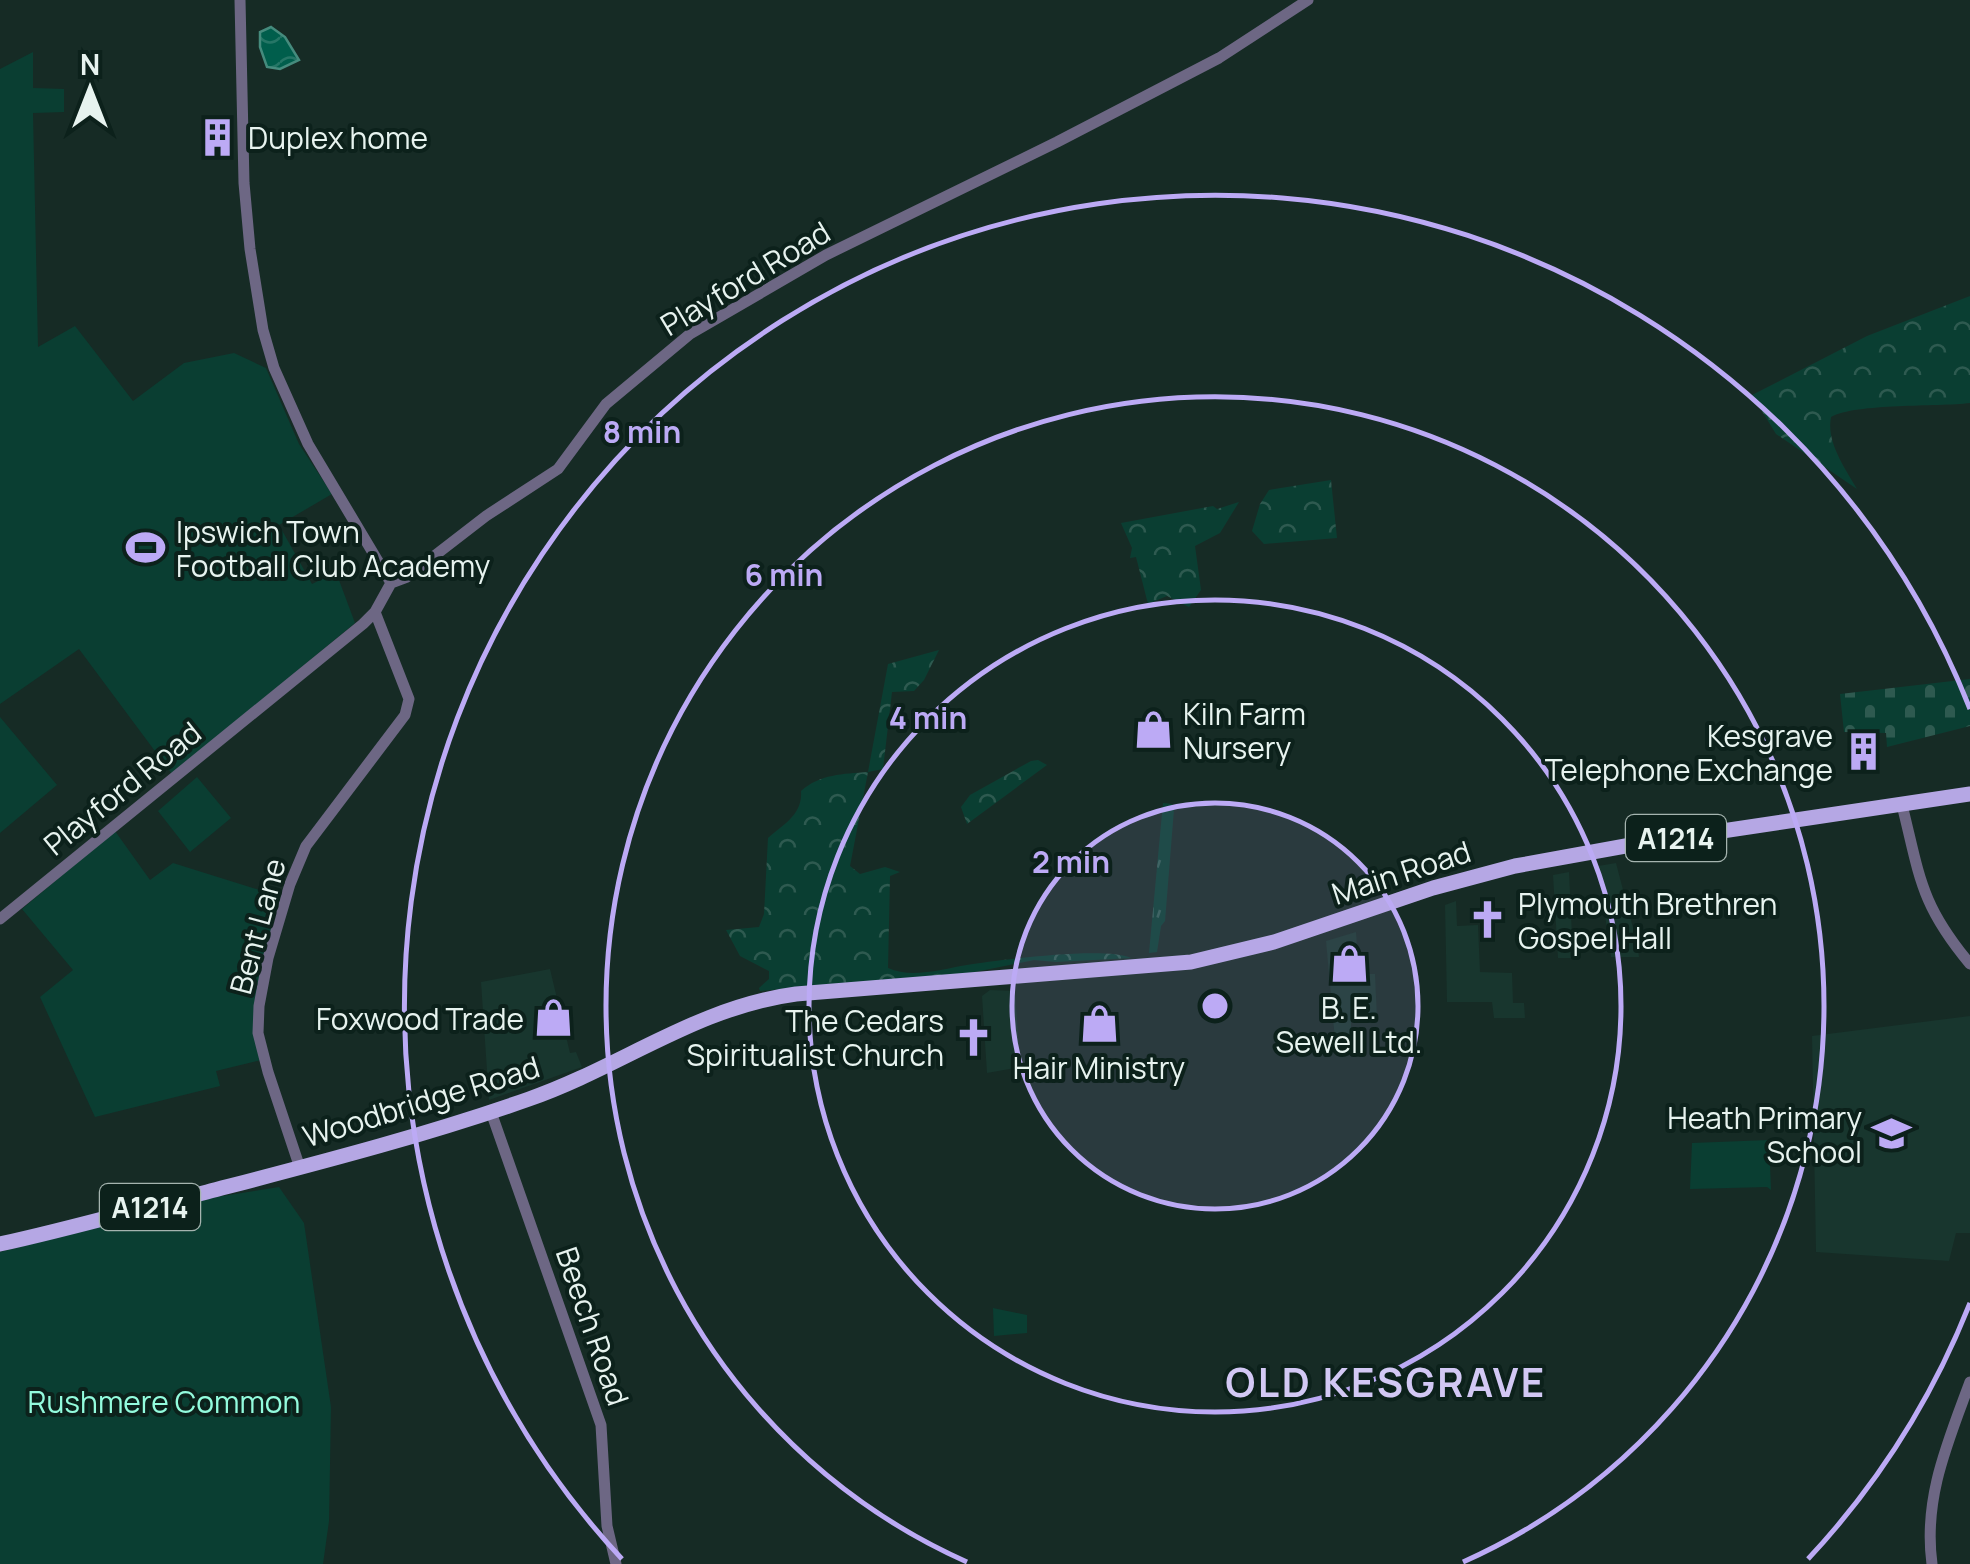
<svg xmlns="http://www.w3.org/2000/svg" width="1970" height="1564" font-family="Manrope,sans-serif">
  <defs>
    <pattern id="grass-tufts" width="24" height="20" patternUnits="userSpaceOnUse" patternTransform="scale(2.5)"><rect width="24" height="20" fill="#0a3e32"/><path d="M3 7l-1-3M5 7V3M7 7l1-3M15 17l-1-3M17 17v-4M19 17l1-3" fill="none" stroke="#2e5a50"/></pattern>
    <pattern id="forest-crowns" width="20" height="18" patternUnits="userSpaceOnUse" patternTransform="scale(2.5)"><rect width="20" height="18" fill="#0a3e32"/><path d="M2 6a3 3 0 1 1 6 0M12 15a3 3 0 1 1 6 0" fill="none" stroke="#2e5a50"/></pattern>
    <pattern id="cemetery-stones" width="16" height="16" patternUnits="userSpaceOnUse" patternTransform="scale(2.5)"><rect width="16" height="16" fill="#0a3e32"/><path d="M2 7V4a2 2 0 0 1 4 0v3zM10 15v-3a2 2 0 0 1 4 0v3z" fill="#2e5a50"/></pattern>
    <pattern id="water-waves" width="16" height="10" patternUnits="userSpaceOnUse" patternTransform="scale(2.5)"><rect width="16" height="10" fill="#005e4c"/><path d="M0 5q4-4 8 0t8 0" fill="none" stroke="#257666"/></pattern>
  </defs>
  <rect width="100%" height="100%" fill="#162b25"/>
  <!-- built -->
  <path fill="#18362e" d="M1616,863L1637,943L1639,957H1611L1598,866Z
    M1569,872L1573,958H1558L1553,875Z
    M1456,901L1457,926L1478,925L1480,972L1512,973L1513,1003H1524L1525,1018H1494L1492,1002H1447L1445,905Z
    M1356,932L1359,974H1375L1377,1018L1351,1019V1045L1336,1051L1326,941Z
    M550,969L570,1053L576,1052L582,1067L489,1100L481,982Z
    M990,990L1015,991L1020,1064L1015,1065V1068L987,1073L982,996Z
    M1970,1016V1233H1956L1949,1261L1816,1252L1812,1036Z"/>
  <!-- grass -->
  <path fill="url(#grass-tufts)" d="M1163,803L1172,804L1174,809L1165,921L1161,926L1157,952L1149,953Z"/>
  <!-- forest -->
  <path fill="url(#forest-crowns)" d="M1970,296V403C1937,407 1856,403 1831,417C1826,442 1845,468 1857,489L1776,434L1752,395L1867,336Z
    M1331,480L1337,538L1264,544L1252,531L1260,504L1269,490Z
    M1239,502L1220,533L1195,546L1201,590L1189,607L1167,596L1148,604L1136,557L1130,558L1132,548L1121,523L1213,506L1217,509Z
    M939,650L924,680L914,691L892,692L883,769L868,772L850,866L860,874L885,867L900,872L890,876L888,968C911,979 943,969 967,965C1001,960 1104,946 1131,958L1056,962L1034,960L965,974L760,991L759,988L769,979V971L740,956L726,930L759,927L764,914L768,838C782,825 803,815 801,791C820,774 843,774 868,772L888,664Z
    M1038,760L1047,765L967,824L961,807L970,795L1031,761Z"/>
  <!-- cemetery -->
  <path fill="url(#cemetery-stones)" d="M1970,679V726L1887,747L1886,733L1844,732L1840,694Z"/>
  <!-- park -->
  <path fill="#0a3e32" d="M33,52V88L64,89V112L33,113L38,347L75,326L133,401L184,363L234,353L266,368L299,444L332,494L279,525L312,584L336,572L355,623L172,774L79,649L0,704V69Z
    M0,717L57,785L0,833Z
    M197,777L231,818L190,852L158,811Z
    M115,831L150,880L173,863L282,897L265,958L261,1060L216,1071L220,1086L95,1117L40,997L73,970L22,909Z
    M1769,1140L1771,1190L1767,1187L1690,1189L1692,1143Z
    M279,1187L304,1223L331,1407L329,1521L323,1564H0V1252L216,1197Z
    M993,1308L1027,1315V1333L994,1336Z"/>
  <!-- water -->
  <path fill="url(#water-waves)" stroke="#458b7d" stroke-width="2.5" d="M271,27L285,37L299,60L280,69L267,67L260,47V32Z"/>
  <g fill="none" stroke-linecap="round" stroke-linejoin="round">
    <!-- minor -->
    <path stroke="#6d6784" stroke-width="11" d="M240,0L244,183L250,249L263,330L274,368L308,444L391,583
      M1902,805C1920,877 1920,904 1970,964
      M0,919L363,624L375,612L391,583L407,577L486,516L558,469L606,404L690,334L826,255L1057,142L1219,58L1308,0
      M491,1112L601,1425L607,1526L616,1564
      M300,1168L268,1072L258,1033L259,1006L268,958L290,884L306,846L405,715L409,699L375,612
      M1932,1564C1923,1498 1948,1442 1970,1382"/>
    <!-- major -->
    <path stroke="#b5a7e4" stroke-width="15" d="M0,1244C69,1229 138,1209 207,1192C314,1164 424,1136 529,1099C621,1067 697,1007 796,994L1191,962L1274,942L1433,888L1515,866L1642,843L1970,794"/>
  </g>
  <!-- distance rings -->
  <circle cx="1215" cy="1006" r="203" fill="#bcaaf5" fill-opacity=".12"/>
  <g fill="none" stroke="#bcaaf5" stroke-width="5">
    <circle cx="1215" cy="1006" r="203"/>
    <circle cx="1215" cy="1006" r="406"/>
    <path d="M967 1562A609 609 0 1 1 1463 1562"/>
    <path d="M1970 1303A811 811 0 0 1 1808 1559M622 1559A811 811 0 1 1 1970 709"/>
  </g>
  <!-- icons -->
  <defs>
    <symbol id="building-bare" viewBox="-9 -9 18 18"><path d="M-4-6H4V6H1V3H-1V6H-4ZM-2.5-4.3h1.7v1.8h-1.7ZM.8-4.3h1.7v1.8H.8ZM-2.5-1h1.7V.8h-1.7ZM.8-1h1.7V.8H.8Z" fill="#bcaaf5" stroke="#0c211b" stroke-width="2.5" paint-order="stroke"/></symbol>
    <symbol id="stadium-bare" viewBox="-9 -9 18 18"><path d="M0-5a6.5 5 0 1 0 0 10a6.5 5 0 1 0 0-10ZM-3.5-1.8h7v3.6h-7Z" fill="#bcaaf5" stroke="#0c211b" stroke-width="2.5" paint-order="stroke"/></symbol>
    <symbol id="shop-bare" viewBox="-9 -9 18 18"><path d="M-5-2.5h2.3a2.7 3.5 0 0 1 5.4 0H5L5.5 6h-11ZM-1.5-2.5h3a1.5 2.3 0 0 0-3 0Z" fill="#bcaaf5" stroke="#0c211b" stroke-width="2.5" paint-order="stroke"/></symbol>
    <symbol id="church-bare" viewBox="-9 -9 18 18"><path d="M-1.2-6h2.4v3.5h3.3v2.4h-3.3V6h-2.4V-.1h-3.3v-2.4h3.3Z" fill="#bcaaf5" stroke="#0c211b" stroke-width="2.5" paint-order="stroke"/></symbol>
    <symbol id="school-bare" viewBox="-9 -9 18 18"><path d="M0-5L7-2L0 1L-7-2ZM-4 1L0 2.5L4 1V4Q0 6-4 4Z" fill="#bcaaf5" stroke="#0c211b" stroke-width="2.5" paint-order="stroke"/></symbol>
  </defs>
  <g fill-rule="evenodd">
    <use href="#building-bare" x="190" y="110" width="55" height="55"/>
    <use href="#stadium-bare" x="118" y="520" width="55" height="55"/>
    <use href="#shop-bare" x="1126" y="702" width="55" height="55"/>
    <use href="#building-bare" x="1836" y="724" width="55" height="55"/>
    <use href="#church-bare" x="1460" y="892" width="55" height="55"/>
    <use href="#shop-bare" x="1322" y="936" width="55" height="55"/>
    <use href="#shop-bare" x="526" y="990" width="55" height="55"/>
    <use href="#shop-bare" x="1072" y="996" width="55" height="55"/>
    <use href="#church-bare" x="946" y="1010" width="55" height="55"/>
    <use href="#school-bare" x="1864" y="1106" width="55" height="55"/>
  </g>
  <g text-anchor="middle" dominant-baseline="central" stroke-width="8" stroke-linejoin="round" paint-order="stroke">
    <!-- shield labels -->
    <g fill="#0c211b" stroke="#a5b4af" stroke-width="2.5">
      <rect x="1626" y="815" width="100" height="46" rx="8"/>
      <rect x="100" y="1184" width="100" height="46" rx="8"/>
    </g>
    <g font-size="28" font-weight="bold" fill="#e7f3ef">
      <text x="1676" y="838">A1214</text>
      <text x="150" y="1207">A1214</text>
    </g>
    <!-- poi labels -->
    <g font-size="30" fill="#e7f3ef" stroke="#0c211b" text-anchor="start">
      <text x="248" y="137">Duplex home</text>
      <text x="176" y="531">Ipswich Town<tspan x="176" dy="34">Football Club Academy</tspan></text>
      <text x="1183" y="713">Kiln Farm<tspan x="1183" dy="34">Nursery</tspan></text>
      <text x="1833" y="735" text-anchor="end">Kesgrave<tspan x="1833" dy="34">Telephone Exchange</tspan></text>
      <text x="1518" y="903">Plymouth Brethren<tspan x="1518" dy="34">Gospel Hall</tspan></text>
      <text x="1349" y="1007" text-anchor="middle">B. E.<tspan x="1349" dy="34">Sewell Ltd.</tspan></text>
      <text x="524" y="1018" text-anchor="end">Foxwood Trade</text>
      <text x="944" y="1020" text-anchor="end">The Cedars<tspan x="944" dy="34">Spiritualist Church</tspan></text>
      <text x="1099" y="1067" text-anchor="middle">Hair Ministry</text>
      <text x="1862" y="1117" text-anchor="end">Heath Primary<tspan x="1862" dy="34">School</tspan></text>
    </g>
    <!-- street labels -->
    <g font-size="30" fill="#e7f3ef" stroke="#0c211b">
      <text transform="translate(745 278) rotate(-31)">Playford Road</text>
      <text transform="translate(122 788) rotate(-39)">Playford Road</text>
      <text transform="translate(1401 872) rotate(-18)">Main Road</text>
      <text transform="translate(257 926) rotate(-75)">Bent Lane</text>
      <text transform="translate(421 1101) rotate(-17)">Woodbridge Road</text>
      <text transform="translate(593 1326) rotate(71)">Beech Road</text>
    </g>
    <!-- park labels -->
    <g font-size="30" fill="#93fbdd" stroke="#0c211b">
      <text x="164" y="1401">Rushmere Common</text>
    </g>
    <!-- district labels -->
    <g font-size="40" font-weight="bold" letter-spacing="2.5" fill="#d2c8f4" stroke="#0c211b">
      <text x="1386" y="1381">OLD KESGRAVE</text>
    </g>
  </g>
  <circle cx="1215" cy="1006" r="15" fill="#bcaaf5" stroke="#0c211b" stroke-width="5"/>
  <g font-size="30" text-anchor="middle" font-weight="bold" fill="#bcaaf5" stroke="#0c211b" stroke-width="8" stroke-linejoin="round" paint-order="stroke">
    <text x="642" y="443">8 min</text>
    <text x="784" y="586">6 min</text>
    <text x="928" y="729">4 min</text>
    <text x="1071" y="873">2 min</text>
  </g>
  <!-- north arrow -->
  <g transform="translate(90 90)" stroke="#0c211b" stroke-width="8" paint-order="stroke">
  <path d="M0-8L18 38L0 25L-18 38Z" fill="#e7f3ef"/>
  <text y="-15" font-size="28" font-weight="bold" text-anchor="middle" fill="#e7f3ef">N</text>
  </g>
</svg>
